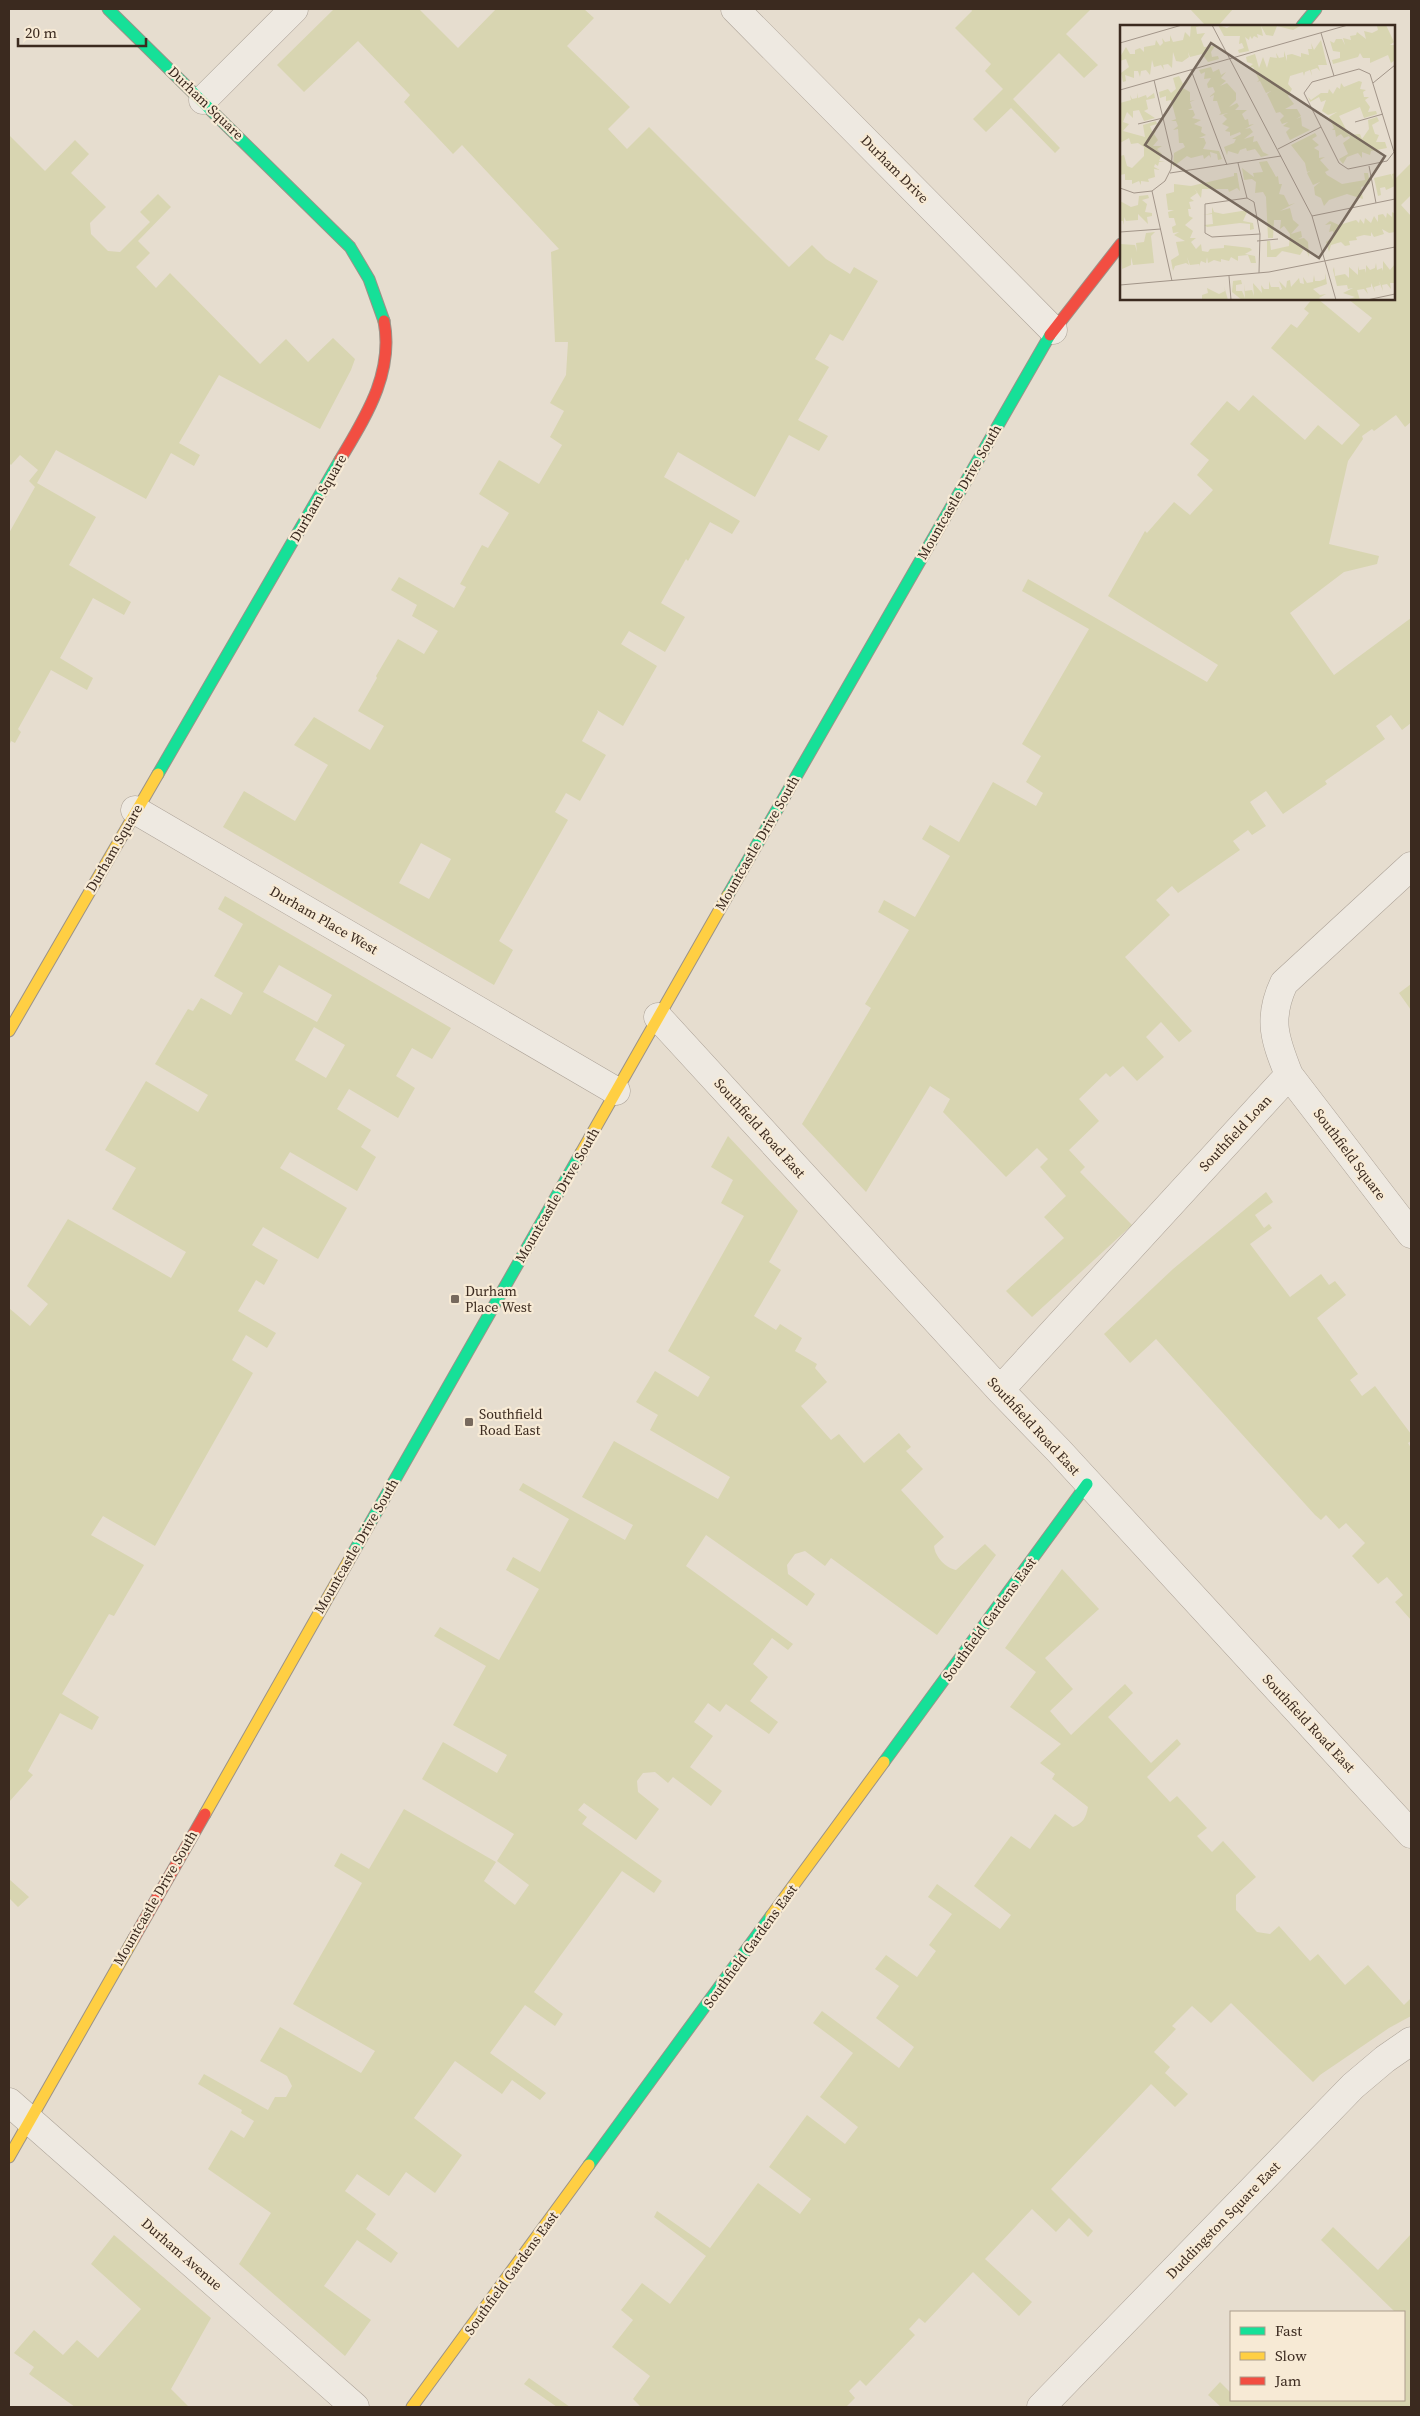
<svg xmlns="http://www.w3.org/2000/svg" width="1420" height="2416" font-family="'Source Serif 4',serif">
  <rect width="100%" height="100%" fill="#e6ddcf"/>
  <!-- green -->
  <path fill="#d8d5b1" fill-rule="evenodd" d="M334,9H419L458,48L496,9H584L594,18L567,46L630,107L608,129L627,149L649,127L789,267L812,245L826,259L850,274L854,267L878,281L843,341L830,334L815,359L829,367L798,420L828,436L819,451L789,435L755,497L678,452L664,477L740,521L732,534L710,522L688,561L686,559L661,603L685,617L665,652L629,631L621,644L657,666L623,726L597,710L598,712L582,741L606,755L580,801L566,793L555,812L568,820L499,941L513,950L494,985L223,827L244,791L295,821L328,765L294,745L314,717L370,750L384,726L358,711L377,678L376,676L398,639L424,654L438,631L412,616L417,605L391,590L399,577L454,608L466,587L460,584L482,545L488,548L509,513L479,494L499,460L539,484L562,445L550,437L564,411L550,403L566,375L568,342H555L551,252L559,249L462,145L453,154L404,102L410,95L358,41L304,92L277,65ZM421,843L451,859L429,899L399,883Z
    M971,9H1091L1066,34L1098,65L1084,78L1059,53L1013,99L1060,148L1055,153L1011,108L986,132L973,119L1003,89L985,71L991,64L955,28L972,11Z
    M1190,9H1233L1218,26H1206Z
    M9,135L45,171L75,140L89,154L71,173L106,207L90,223L91,234L108,251L120,252L150,222L140,212L158,194L171,207L138,241L150,253L136,267L156,288L170,273L260,364L286,339L308,362L333,338L355,359L351,370L320,429L219,375L179,443L200,455L194,466L171,453L146,499L56,450L37,483L96,517L69,565L131,602L124,615L93,598L60,658L93,678L87,690L51,670L18,729L21,732L15,743L11,741L9,746V533L35,487L29,481L38,470L20,455L11,465L9,463Z
    M1411,163V195L1401,205L1411,216V422L1405,427L1396,415L1374,431L1372,429L1362,436L1363,439L1348,461L1329,544L1379,556L1377,564L1344,572L1290,613L1334,675L1411,618V723L1402,730L1391,715L1376,726L1385,739L1325,781L1327,784L1283,814L1266,791L1250,802L1266,826L1252,835L1248,830L1233,841L1240,850L1178,893L1172,886L1156,900L1170,915L1125,957L1192,1031L1179,1042L1161,1022L1146,1037L1164,1057L1137,1081L1123,1066L1110,1077L1106,1073L1079,1099L1099,1121L1069,1150L1085,1167L1080,1172L1132,1225L1032,1317L1006,1291L1064,1238L1044,1217L1066,1196L1040,1167L1048,1159L1037,1148L1006,1177L943,1112L950,1099L930,1086L866,1192L802,1124L871,1008L865,1004L909,930L878,912L884,900L915,917L950,856L922,839L930,825L959,842L993,782L1036,806L1043,793L1026,782L1041,756L1022,744L1089,629L1022,591L1028,579L1207,682L1218,665L1108,596L1145,531L1147,533L1174,502L1190,515L1213,490L1197,475L1209,460L1190,444L1227,401L1239,411L1253,395L1305,440L1318,425L1342,445L1360,425L1271,348L1291,324L1297,328L1309,313L1304,309L1312,299H1318L1359,333L1372,318L1348,299H1394V180Z
    M225,896L451,1028L432,1059L412,1048L396,1076L415,1088L398,1118L349,1089L337,1109L371,1130L361,1147L376,1157L357,1191L290,1152L280,1168L347,1208L318,1259L263,1227L252,1245L278,1260L264,1285L256,1280L238,1311L276,1333L267,1348L246,1335L232,1360L253,1373L155,1546L103,1516L91,1535L144,1565L114,1616L109,1614L62,1694L99,1717L92,1730L60,1713L28,1771L33,1775L9,1802V1308L30,1326L48,1304L27,1286L68,1219L171,1278L186,1252L112,1209L136,1168L105,1150L146,1081L198,1112L208,1095L155,1064L188,1009L193,1011L201,998L231,1015L243,993L214,976L243,924L218,909ZM279,965L332,995L317,1022L263,992ZM314,1027L345,1045L326,1078L295,1060Z
    M1411,984V1010L1399,993Z
    M728,1136L798,1211L769,1262L781,1270L754,1316L776,1330L780,1324L802,1338L795,1351L817,1364L815,1368L827,1382L801,1406L831,1440L839,1434L864,1463L899,1433L911,1447L906,1451L923,1469L901,1490L944,1537L934,1546C935,1557 946,1568 956,1570L985,1544L996,1555L937,1635L831,1558L825,1566L805,1551L795,1554L787,1565L788,1574L815,1594L807,1606L706,1535L686,1566L793,1644L788,1650L772,1638L753,1664L768,1677L750,1701L778,1722L769,1734L726,1704L720,1712L708,1703L694,1722L713,1736L690,1767L722,1791L711,1806L673,1777L668,1783L655,1772L643,1773L637,1781L638,1792L659,1809L636,1840L584,1803L578,1810L587,1817L582,1824L662,1881L654,1893L622,1871L534,1992L563,2014L555,2026L525,2005L490,2053L546,2093L540,2100L512,2080L502,2094L455,2061L414,2118L462,2155L435,2193L406,2172L389,2196L357,2174L345,2191L376,2214L366,2229L398,2253L391,2263L357,2240L324,2286L371,2320L345,2356L239,2264L271,2213L208,2169L231,2130L244,2138L254,2121L241,2113L242,2110L198,2084L204,2074L268,2110L275,2097H286L292,2086L287,2076L260,2061L280,2027L361,2073L375,2051L293,2004L362,1883L334,1866L341,1853L369,1869L404,1809L496,1862L484,1881L515,1905L529,1885L497,1861L514,1834L422,1779L443,1742L497,1773L507,1755L453,1725L486,1666L434,1636L440,1627L499,1660L539,1589L506,1570L513,1557L540,1572L569,1519L519,1490L523,1483L625,1540L633,1525L582,1497L614,1441L718,1499L730,1477L650,1430L658,1415L636,1402L655,1371L698,1397L710,1377L668,1351L744,1216L721,1203L733,1180L711,1167Z
    M1266,1192L1273,1202L1255,1215L1264,1228L1269,1224L1272,1228L1250,1244L1290,1297L1321,1274L1329,1285L1335,1281L1346,1295L1317,1318L1358,1374L1350,1380L1362,1396L1375,1386L1411,1434V1441L1408,1443L1411,1448V1620L1395,1602L1403,1595L1387,1577L1378,1584L1352,1556L1365,1543L1346,1523L1339,1529L1326,1515L1321,1520L1315,1515L1156,1339L1130,1363L1104,1334L1173,1269Z
    M1062,1569L1099,1609L1045,1658L1073,1689L1050,1711L1071,1735L1125,1684L1133,1693L1108,1717L1151,1763L1177,1739L1181,1744L1147,1777L1170,1802L1177,1796L1207,1828L1197,1836L1212,1852L1223,1841L1256,1877L1236,1895V1910L1257,1932L1270,1934L1279,1926L1310,1961L1318,1954L1345,1985L1368,1965L1404,2005L1411,1998V2016L1389,2028L1320,2075L1313,2082L1231,2003L1211,2023L1192,2006L1172,2026L1176,2029L1154,2052L1170,2067L1165,2073L1188,2094L1175,2107L1151,2084L1051,2189L1093,2231L1088,2237L1069,2218L1056,2232L1032,2209L985,2259L1032,2302L1019,2316L973,2272L925,2323L919,2318L909,2329L915,2335L866,2386L860,2380L849,2391L855,2398L846,2407H641L633,2399L650,2376L612,2347L633,2320L621,2310L642,2283L670,2304L706,2256L654,2217L657,2211L710,2248L758,2183L800,2214L811,2199L769,2167L807,2115L845,2144L858,2127L820,2097L853,2053L813,2023L822,2011L899,2068L914,2047L876,2018L899,1986L875,1969L886,1955L917,1977L936,1951L929,1945L952,1914L928,1897L937,1884L1000,1929L1011,1915L974,1886L1011,1836L1030,1849L1055,1814L1073,1827C1083,1823 1086,1818 1088,1807L1052,1779L1055,1774L1040,1763L1061,1744L1010,1707L1036,1672L1005,1648Z
    M9,1879L29,1897L18,1907L9,1898Z
    M1333,2227L1378,2270L1411,2234V2407H1221L1208,2395L1220,2382L1231,2393V2400H1404V2312H1395L1321,2240Z
    M114,2235L211,2318L171,2389L189,2407H75L29,2374L34,2367L14,2353L34,2330L63,2355L77,2340L98,2358L141,2309L91,2264Z
    M529,2378L570,2407H557L524,2384Z"/>
  <g fill="none" stroke-linecap="round" stroke-linejoin="round">
    <defs>
      <path id="street" d="M735,9L1053,330
        M203,100L294,9
        M135,810L616,1091
        M658,1017L1000,1390L1059,1451L1411,1834
        M1289,1075L1411,1234
        M1000,1390L1289,1075C1275,1040 1267,1019 1284,983L1411,866
        M9,2102L355,2407
        M1041,2407L1353,2086L1385,2059L1411,2041"/>
      <path id="fast" d="M108,9L350,247L369,279L384,321
        M1302,26L1316,9
        M158,774L340,460
        M728,895L1050,335
        M352,1555L581,1153
        M884,1762L1087,1484
        M589,2165L771,1916"/>
      <path id="slow" d="M9,1031L158,774
        M581,1153L728,895
        M205,1814L352,1555
        M771,1916L884,1762
        M9,2157L134,1938
        M412,2407L589,2165"/>
      <path id="jam" d="M1050,335L1121,244
        M340,460C366,416 394,373 384,321
        M134,1938L205,1814"/>
    </defs>
    <!-- street casing -->
    <use href="#street" stroke="#aca297" stroke-width="29"/>
    <!-- fast casing -->
    <use href="#fast" stroke="#9b9288" stroke-width="13"/>
    <!-- slow casing -->
    <use href="#slow" stroke="#9b9288" stroke-width="13"/>
    <!-- jam casing -->
    <use href="#jam" stroke="#9b9288" stroke-width="13"/>
    <!-- street -->
    <use href="#street" stroke="#eee9e1" stroke-width="28"/>
    <!-- fast -->
    <use href="#fast" stroke="#16e098" stroke-width="11"/>
    <!-- slow -->
    <use href="#slow" stroke="#ffcf43" stroke-width="11"/>
    <!-- jam -->
    <use href="#jam" stroke="#f24e42" stroke-width="11"/>
  </g>
  <!-- markers -->
  <g fill="#77695d" stroke="#f7ead5" stroke-width="2">
    <rect x="450" y="1294" width="10" height="10" rx="2.5"/>
    <rect x="464" y="1417" width="10" height="10" rx="2.5"/>
  </g>
  <g text-anchor="middle" dominant-baseline="central" stroke-width="4.5" stroke-linejoin="round" paint-order="stroke">
    <!-- street labels -->
    <g font-size="14" fill="#3b2a1f" stroke="#f7ead5">
      <text transform="translate(206 103) rotate(44)">Durham Square</text>
      <text transform="translate(895 169) rotate(45)">Durham Drive</text>
      <text transform="translate(959 492) rotate(-60)">Mountcastle Drive South</text>
      <text transform="translate(318 498) rotate(-60)">Durham Square</text>
      <text transform="translate(757 843) rotate(-60)">Mountcastle Drive South</text>
      <text transform="translate(114 848) rotate(-60)">Durham Square</text>
      <text transform="translate(324 920) rotate(30)">Durham Place West</text>
      <text transform="translate(760 1128) rotate(48)">Southfield Road East</text>
      <text transform="translate(1235 1133) rotate(-47)">Southfield Loan</text>
      <text transform="translate(1350 1154) rotate(53)">Southfield Square</text>
      <text transform="translate(557 1195) rotate(-60)">Mountcastle Drive South</text>
      <text transform="translate(1034 1426) rotate(47)">Southfield Road East</text>
      <text transform="translate(356 1546) rotate(-60)">Mountcastle Drive South</text>
      <text transform="translate(989 1619) rotate(-54)">Southfield Gardens East</text>
      <text transform="translate(1309 1723) rotate(47)">Southfield Road East</text>
      <text transform="translate(155 1898) rotate(-60)">Mountcastle Drive South</text>
      <text transform="translate(750 1946) rotate(-54)">Southfield Gardens East</text>
      <text transform="translate(1223 2220) rotate(-46)">Duddingston Square East</text>
      <text transform="translate(182 2254) rotate(41)">Durham Avenue</text>
      <text transform="translate(511 2273) rotate(-54)">Southfield Gardens East</text>
    </g>
    <!-- poi labels -->
    <g font-size="14" fill="#3b2a1f" stroke="#f7ead5" text-anchor="start">
      <text x="465" y="1291">Durham<tspan x="465" dy="16">Place West</tspan></text>
      <text x="479" y="1414">Southfield<tspan x="479" dy="16">Road East</tspan></text>
    </g>
  </g>
  <!-- overview -->
  <g transform="translate(1120 25)">
    <rect width="275" height="275" fill="#e6ddcf"/>
    <path d="M71,0H83L76,2L77,9L85,8L81,14L84,22L95,21L91,27L92,32L98,31L99,34L88,37L82,29L70,32L68,27L69,32L62,37L56,36L53,27L52,43L48,39L43,40L44,45L41,40L34,42L32,35L30,50L26,45L21,46L20,52L18,46H14V53L5,50L6,56L3,57L1,48L9,42L6,34L0,36V32L6,22L10,29H15V25L20,23L24,27V22L35,20L36,15L40,21L43,18L42,13L45,17L50,16V10L53,17L63,15L65,7L70,12ZM98,0L107,3L112,0H182L173,5L157,1L153,11L146,10L141,1L143,11L137,9L138,13L134,11L132,14L130,11L129,15L125,12L129,26L119,28L118,25L124,23L122,18L119,19L120,11H104ZM266,0L274,17L270,20H275V35L271,38L268,30L250,38V33H243L240,28L238,32L213,39L212,35L220,33V27L213,26L210,16L214,18L216,14H222L225,20L223,13L231,15L230,11L236,10L237,7L246,14L244,6L252,8L258,5L257,1ZM201,15L207,40H198L200,46L197,43L191,45L192,51L190,45L185,47L184,51L183,47L170,51L168,59L172,64L168,71L174,79L165,84H177L181,91L176,94L181,92L182,101L190,105L170,115L166,107L170,103L163,101L168,97L162,99L160,95L164,91L160,87L156,88L147,69L151,66L146,68L140,56L137,57L139,55L133,42L127,44L133,39L127,37L126,32L135,29L139,43L143,32L147,43L150,32L157,33L156,28L159,33L164,32V26L167,36V30L172,29L181,32V28L189,30L188,24H192L191,18L194,25ZM91,42L93,47L99,44L101,50L106,47L101,53L106,56L100,61L107,58L116,68V75L109,82L117,78L119,81L115,85H127L122,89L125,95L128,94L129,100L134,99L125,104L130,103L133,107L124,114L134,111L133,117L137,116L143,127L149,130L141,132L135,124L127,126L126,123L120,125L118,129L108,126L107,130L104,122L114,118L116,114H112L121,109L120,107L110,111V107L105,106L109,102L102,99L107,94L103,90L108,88L99,90L101,88L97,76H93L94,70L89,72L95,67L93,62L88,63L87,59L91,53L84,54L85,47L81,49L79,45ZM59,51L63,59L69,57L61,62L70,67V76L75,75L70,77L72,83L68,85H73L75,90L72,93L81,95L74,99L82,102L81,107L86,110L79,113H84L86,118L83,124L99,126L102,134L98,135L97,129L90,127L91,133L89,130L84,134L83,130L71,133L67,131L53,142L54,128L65,122L63,118H59L58,104L53,105L58,101L56,96H51L56,94L51,75L46,76V71L40,73L39,67L48,64L51,68L56,64L53,53ZM239,56L242,57L240,64L246,65L243,67L244,72H249L245,75L250,82L248,87L256,86L257,89L244,93L240,82L219,91L229,110L240,109L242,114L249,104L248,95L257,92L259,96L252,100L255,109L259,110L256,117H265L267,123L251,126L250,130L242,127V133L238,128L227,132L223,139L219,134L228,129L223,118L230,113L229,111L224,113L221,109L216,112L215,105H212L214,103L209,92L217,87L208,90L202,86L206,75L201,77L199,72L190,77L188,72L191,75L201,68H208L209,64L213,69L217,62L220,64L221,58L224,62ZM17,68L18,73L26,70L27,73L34,68L35,73L26,75L28,84L24,86L35,93L24,96L19,85L13,86V93L7,87L3,97L9,99L3,106L25,112L23,100L36,96L37,99L30,101L32,106H36L34,109L38,115L33,121H42L37,124L42,129L39,136L45,137H39L38,141L35,139L34,142L40,145L34,144L35,152L28,154L29,157L21,156V160L19,156L12,159V155H5V149L0,150V131L4,130L7,141L12,143L24,131V122L18,118L11,119L9,113L0,118V78L11,75L10,70L12,74L17,73ZM195,108L197,111L192,114L199,120L194,123L199,126V133L205,132L200,135L209,145L205,147L207,150L222,159L245,155L244,148H248L250,159L241,162L243,174L227,169L209,175L204,181L201,173L195,170L194,162L200,157L193,160L187,148L190,146L187,147L185,138L171,120ZM147,136L156,152L158,151L159,159H162L159,169L164,170L169,180L175,178L160,186L170,183L173,195L179,200L171,209L181,206L182,212L178,214L184,213L188,217L189,232L185,222L180,230L162,226L156,232H147V216H150L151,225L169,221L170,209L164,201L160,204L161,195H154L153,213H148L146,172L143,167L135,168L136,157L132,154L124,155L122,143L134,152L133,148L143,147L139,137ZM114,148H117L120,166L117,163L109,167L108,164H82L81,173L74,163L77,168L70,173L74,176L69,177L71,184H68L69,191L73,193L65,200L73,206L70,213H76L71,217L76,224L81,219L82,226L88,227L90,224L104,223V220L130,223L132,225L125,229L135,231L136,238H131L128,230L118,231V236L111,232L109,236L101,234V237L94,235L88,238L87,232L86,238L81,236L79,241V239L70,240L67,232L69,240L66,238L55,241L53,246L51,235L59,230L56,217L65,216L54,210L59,207L53,208L52,202L56,200L54,193H49L48,187L54,185H48L46,169L54,167V159L71,161L114,151ZM275,148V161L266,165L265,162L260,163L261,170L258,171L254,153L271,149L273,155L272,149ZM28,170L29,173L22,175L27,179L25,187L32,188V191L27,192L28,199L18,189V195L6,196L4,192V200L3,196H0V176L11,182L18,180L19,171ZM92,182L94,187L103,189L128,185L123,196L133,198L134,204L130,205V199L120,198L87,202L84,200L93,199L92,189L83,190L92,188ZM272,187L275,189V207L269,208L262,204L264,209L254,212L251,207V211L244,210L236,212L237,215L229,216L230,220L225,221L221,217L211,220L209,227L206,217L214,211L213,206L209,207L211,199L205,200L210,196L219,200L236,195L239,198L240,194L244,199L245,193L251,198L254,191L258,197V190L263,189L266,193L267,188L272,192ZM35,207L31,211L34,238L13,240L11,232V240L2,244L0,219L15,220L17,227L16,218L24,217L26,208ZM263,236L270,245L275,239V258H270L271,264L267,259L262,260L263,266L259,256L260,260L254,262L255,267L251,258V262L246,263L248,269L244,264L237,265L240,275H226L235,272L223,268L233,263L228,264L227,260L217,261L213,245L214,242L215,251L225,249L229,253V242L238,250V241L239,245L245,244L246,248V240L250,245L255,243L256,238L257,245L262,243L263,246ZM205,248L207,259L193,264L200,270L206,269L199,273L201,275H122L112,267L113,256L121,255L122,259L116,260V266H122L125,273L124,259L125,266L132,265L134,271L133,258L142,268L141,260L144,264H149V256L151,262H159L160,265L162,264L159,256L166,263L167,256L170,255L171,262L179,253L180,258L184,259L183,252L187,258L193,257L194,250L195,256H200L205,254ZM104,261L108,275H82V270L88,268L87,263L99,269L105,266Z" fill="#d8d5b1"/>
    <path fill="none" stroke="#a29589" stroke-width="1" d="M92,0L192,191L216,275M201,8L214,51M0,18L62,0M239,44L250,49L274,127L267,136L228,144L219,138L184,68L192,57ZM71,45L107,140M253,58L275,40M0,65L228,0M235,97L263,89M18,99L43,93M158,124L201,102M118,138L127,173L134,177L140,209L139,248M249,141L256,178M50,148L161,131M0,163L14,168L32,166L45,156L51,144L52,131L34,55M32,166L52,256M127,173L85,179V208L92,212L140,209M192,191L275,174M0,207L41,204M137,216L158,214M109,251L111,275M0,260L149,247L275,222M247,275L275,269"/>
    <path fill="#77695d" fill-opacity="0.15" stroke="#77695d" stroke-width="2.5" d="M91,18L265,131L199,233L25,120Z"/>
    <rect width="275" height="275" fill="none" stroke="#3b2a1f" stroke-width="2.5"/>
  </g>
  <!-- border -->
  <rect width="1420" height="2416" fill="none" stroke="#3b2a1f" stroke-width="20"/>
  <!-- legend -->
  <rect x="1230" y="2311" width="175" height="90" fill="#f7ead5" stroke="#ac9d8c"/>
  <rect x="1240" y="2327" width="25" height="8" fill="#16e098" stroke="#ac9d8c"/>
  <text x="1275" y="2336" font-size="15" fill="#3b2a1f">Fast</text>
  <rect x="1240" y="2352" width="25" height="8" fill="#ffcf43" stroke="#ac9d8c"/>
  <text x="1275" y="2361" font-size="15" fill="#3b2a1f">Slow</text>
  <rect x="1240" y="2377" width="25" height="8" fill="#f24e42" stroke="#ac9d8c"/>
  <text x="1275" y="2386" font-size="15" fill="#3b2a1f">Jam</text>
  <!-- scale -->
  <path d="M18 38v8h128v-8" fill="none" stroke="#3b2a1f" stroke-width="2.5"/>
  <text x="25" y="38" font-size="15" fill="#3b2a1f" stroke="#f7ead5" stroke-width="4" paint-order="stroke">20 m</text>
</svg>
